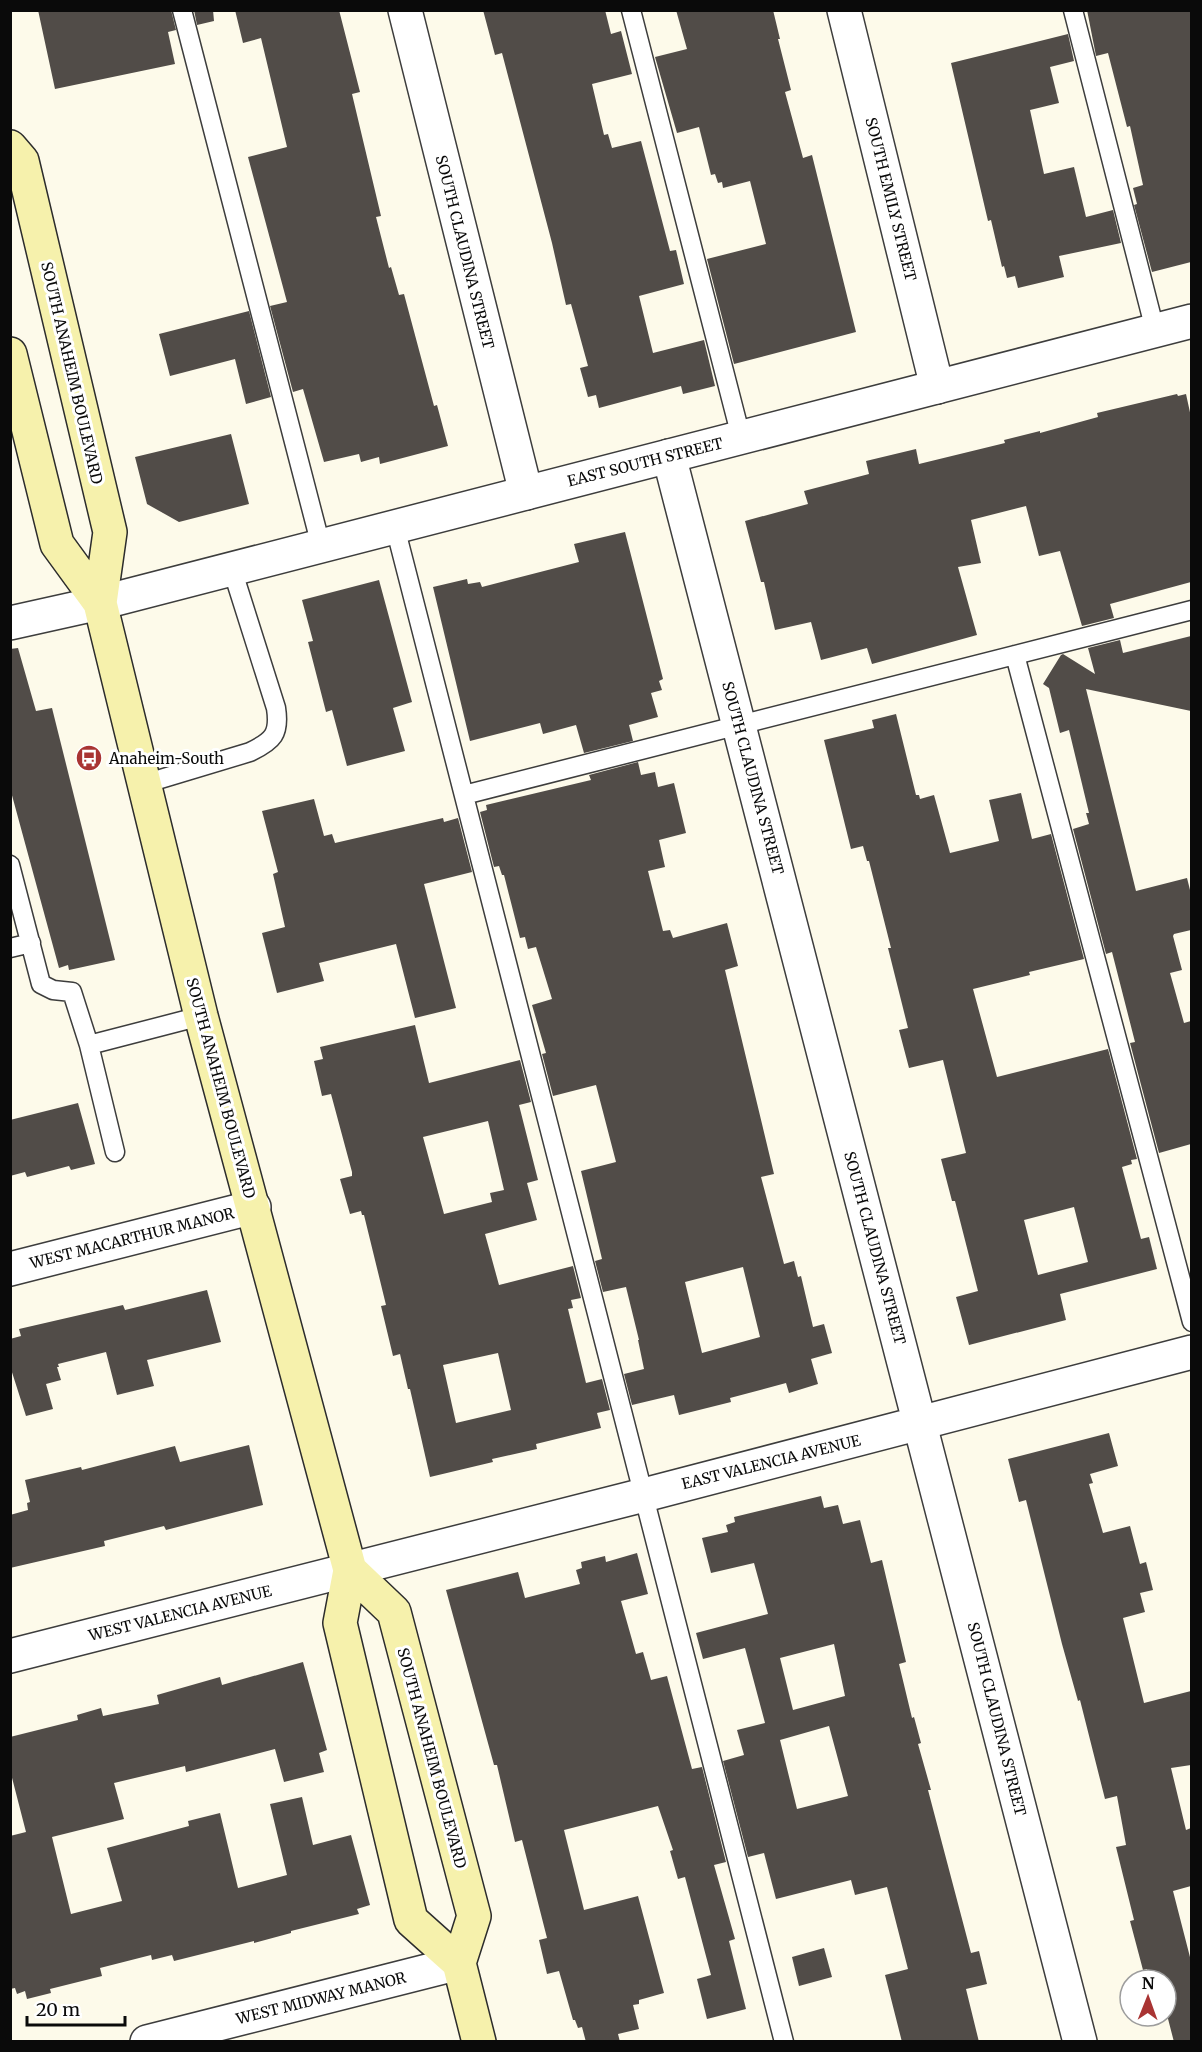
<svg xmlns="http://www.w3.org/2000/svg" width="1202" height="2052" font-family="Merriweather,serif">
  <rect width="100%" height="100%" fill="#fdfaea"/>
  <!-- building -->
  <path fill="#514c48" fill-rule="evenodd" d="M38,10H171L176,30L168,32L175,64L55,89Z
    M194,10H213L214,21L197,25Z
    M235,10H339L360,92L352,94L381,216L376,217L389,268L391,267L399,295L404,294L434,406L437,405L448,446L380,464L379,457L361,462L359,454L324,462L303,389L293,392L270,306L287,302L248,157L287,147L261,38L243,43Z
    M483,10H605L611,34L621,31L632,74L592,84L604,135L608,134L612,148L641,141L670,251L676,250L684,284L639,296L653,353L704,340L715,386L683,394L681,386L599,408L596,395L588,397L580,368L588,366L571,304L566,305L552,243L502,53L495,55Z
    M676,10H773L780,39H778L791,90L785,92L803,158L812,155L856,332L734,364L707,259L766,244L750,181L723,188L722,182L718,183L715,174L711,175L699,127L677,133L655,57L687,49Z
    M1087,10H1191V262L1152,272L1134,205L1137,204L1133,188L1143,185L1130,126L1127,127L1108,53L1096,56Z
    M1068,34L1074,61L1050,67L1059,103L1030,110L1044,174L1074,167L1086,217L1113,210L1121,243L1059,256L1064,277L1018,288L1015,276L1007,278L1004,266L1002,267L991,220L988,221L951,63Z
    M249,311L271,397L246,404L235,359L170,376L159,334Z
    M1177,394L1178,396L1186,394L1191,417V582L1110,604L1114,618L1082,626L1060,551L1039,556L1026,506L971,520L981,563L958,567L977,635L872,664L867,648L821,660L811,622L775,630L764,582H761L745,521L808,504L804,491L869,474L866,461L916,449L919,464L1005,443L1004,440L1040,431V433L1098,417L1097,413Z
    M231,434L249,504L179,522L147,504L135,457Z
    M625,532L663,679L659,681L662,690L651,693L658,717L629,725L633,741L584,753L576,725L543,734L540,723L470,741L433,587L467,579L468,584L480,582L482,587L579,562L574,544Z
    M379,580L412,702L393,708L405,751L347,766L332,710L326,712L308,642L313,641L302,600Z
    M1191,636V711L1086,689L1136,891L1187,878L1191,894V930L1174,934L1173,936L1182,970L1170,973L1184,1023L1191,1021V1144L1159,1153L1130,1043L1135,1042L1112,952L1106,954L1073,829L1089,824L1086,813H1089L1069,730L1060,733L1049,688L1043,684L1061,655L1063,654L1095,674L1088,648L1120,640L1123,653Z
    M18,648L36,711L52,708L115,960L69,970L68,965L59,968L10,788V649Z
    M896,714L916,795H919L920,799L934,795L950,853L999,841L989,800L1021,793L1032,839L1051,834L1084,959L1029,972L1030,975L973,989L997,1077L1108,1049L1137,1159L1131,1160L1132,1164L1122,1167L1141,1239L1149,1237L1157,1269L1060,1294L1066,1320L969,1345L956,1297L978,1291L955,1201H952L941,1159L966,1153L943,1060L909,1068L899,1030L908,1028L888,948H891L869,861H867L863,846L851,849L824,740L874,728L872,720ZM1074,1207L1088,1262L1038,1275L1024,1220Z
    M638,762L641,775L655,772L658,787L674,783L686,833L659,840L665,867L648,871L663,931L670,930L673,938L727,923L738,966L725,970L774,1174L761,1177L784,1264L794,1261L798,1277L801,1276L813,1327L824,1324L832,1353L811,1359L818,1384L789,1393L786,1383L730,1398L731,1402L679,1415L674,1395L632,1405L624,1374L644,1369L638,1340H639L626,1287L603,1292L595,1261L602,1259L581,1171L616,1162L596,1085L553,1096L542,1054L546,1053L532,1005L552,999L536,947L528,949L525,937L520,938L504,875H502L499,866L494,867L480,812L487,810L486,805L591,780L589,775ZM743,1267L760,1337L702,1353L685,1282Z
    M314,799L324,836L332,834L335,843L443,818L444,822L458,818L472,872L424,884L456,1008L415,1018L396,944L319,963L324,981L277,993L262,933L285,927L273,874L278,872L262,811Z
    M415,1025L429,1083L520,1060L531,1102L519,1105L538,1180L527,1183L537,1220L485,1234L499,1285L573,1266L581,1298L571,1300L573,1308L568,1309L586,1383L602,1379L610,1410L597,1413L601,1428L536,1444L537,1449L492,1459L493,1462L430,1477L410,1389H408L400,1354L393,1356L381,1306L386,1305L364,1215H362L361,1211L350,1214L340,1179L352,1176V1172L331,1094L322,1096L314,1061L323,1059L320,1047ZM488,1121L504,1190L490,1193L492,1202L444,1214L423,1137ZM498,1353L511,1410L456,1423L443,1365Z
    M78,1103L95,1164L71,1170L69,1166L27,1177L25,1172L10,1176V1120Z
    M207,1290L221,1342L147,1360L154,1386L117,1395L106,1352L58,1364L59,1367H57L61,1380L46,1384L53,1409L26,1416L10,1366V1339L21,1336L19,1329L123,1305L125,1310Z
    M1109,1433L1118,1466L1090,1474L1093,1483L1089,1484L1103,1533L1130,1526L1140,1564L1146,1562L1153,1590L1140,1593L1145,1612L1123,1618L1144,1703L1191,1691V1765L1171,1768L1186,1830L1191,1828V1886L1173,1891L1191,1961V2042H1174L1166,2011V1980H1150L1147,1969L1143,1970L1130,1921L1134,1920L1116,1847L1126,1845L1117,1796L1105,1799L1080,1700L1078,1701L1062,1644L1026,1500L1019,1502L1008,1459Z
    M249,1445L263,1505L166,1530L164,1526L104,1541L105,1546L10,1568V1515L28,1510L27,1503L30,1502L25,1480L81,1467L82,1470L175,1446L180,1462Z
    M821,1496L824,1508L838,1505L843,1524L860,1520L871,1563L882,1560L906,1662L899,1664L912,1718L914,1717L921,1743L918,1744L931,1790H928L971,1953L979,1951L987,1984L966,1989L979,2042H902L885,1975L908,1969L887,1887L855,1895L851,1880L776,1899L764,1853L748,1857L723,1761L744,1755L737,1730L765,1723L745,1648L703,1659L696,1633L768,1614L754,1563L711,1573L702,1538L728,1532L726,1525L735,1522L734,1517ZM834,1644L845,1696L793,1710L780,1658ZM829,1726L848,1796L797,1809L780,1740Z
    M637,1553L648,1594L621,1601L636,1654L643,1652L651,1680L667,1676L692,1769L702,1767L726,1862L714,1865L735,1939L729,1941L746,2009L707,2019L697,1979L711,1975L685,1877L678,1879L670,1851L673,1850L658,1806L564,1830L584,1910L638,1896L664,1993L639,2000V2004L633,2005L639,2029L618,2034L620,2042H586L582,2027L578,2028L575,2020H573L559,1971L547,1974L539,1940L547,1938L522,1840L515,1842L497,1765H494L446,1590L518,1572L525,1598L580,1584L576,1570L582,1568L581,1562L605,1556L606,1562Z
    M303,1662L327,1750L319,1753L324,1772L284,1782L275,1749L186,1772L185,1766L114,1783L124,1819L52,1837L71,1914L122,1901L107,1848L189,1826L188,1821L220,1813L238,1888L287,1875L270,1804L302,1797L313,1845L351,1835L370,1905L357,1909L359,1914L291,1931V1933L254,1943V1941L174,1961L172,1955L152,1960L151,1955L100,1968L102,1976L50,1989L51,1993L27,1999L25,1991L17,1994L15,1988L10,1989V1836L26,1832L10,1770V1737L78,1720L77,1715L101,1708L103,1716L159,1704L157,1695L220,1677L222,1685Z
    M824,1948L832,1977L799,1986L792,1957Z"/>
  <g fill="none" stroke-linecap="round" stroke-linejoin="round">
    <defs>
      <path id="service" d="M182,10L321,546
        M631,10L741,437
        M1073,10L1155,330
        M395,527L784,2042
        M1015,655L1192,1322
        M144,784L250,752C273,741 280,734 276,708L232,569
        M464,795L1192,610
        M10,865L41,984L53,990L72,992L89,1045L201,1016
        M10,948L31,943
        M89,1045L115,1152"/>
      <path id="minor" d="M405,10L526,493
        M844,10L937,387
        M669,456L1080,2042
        M10,1269L254,1207
        M10,1656L644,1495L1192,1352
        M147,2042L459,1963"/>
      <path id="tertiary" d="M10,623L100,603L1192,321"/>
      <path id="secondary" d="M10,147L22,161L110,532L100,603
        M10,354L57,544L100,603L201,1016L350,1570L340,1623L411,1920L459,1963
        M350,1570L394,1612L474,1916L459,1963L479,2042"/>
    </defs>
    <!-- service casing -->
    <use href="#service" stroke="#3d3d3d" stroke-width="21"/>
    <!-- minor casing -->
    <use href="#minor" stroke="#3d3d3d" stroke-width="36"/>
    <!-- tertiary casing -->
    <use href="#tertiary" stroke="#3d3d3d" stroke-width="36"/>
    <!-- secondary casing -->
    <use href="#secondary" stroke="#2c2c2c" stroke-width="36"/>
    <!-- service -->
    <use href="#service" stroke="#fff" stroke-width="18"/>
    <!-- minor -->
    <use href="#minor" stroke="#fff" stroke-width="33"/>
    <!-- tertiary -->
    <use href="#tertiary" stroke="#fff" stroke-width="33"/>
    <!-- secondary -->
    <use href="#secondary" stroke="#f6f1ac" stroke-width="33"/>
  </g>
  <!-- icons -->
  <defs>
    <symbol id="bus-disc" viewBox="-11 -11 22 22"><circle r="9.5" fill="#a93433" stroke="#fff"/><path d="M-5-6H5V4H4V6H2V4H-2V6H-4V4H-5ZM-3.5-4V0h7V-4ZM-3.5 1.2v1.5H-2V1.2ZM2 1.2v1.5H3.5V1.2Z" fill="#fff"/></symbol>
  </defs>
  <g fill-rule="evenodd">
    <use href="#bus-disc" x="74" y="743" width="30" height="30"/>
  </g>
  <g text-anchor="middle" dominant-baseline="central" stroke-width="6" stroke-linejoin="round" paint-order="stroke">
    <!-- street labels -->
    <g font-size="15" fill="#0a0a0a" stroke="#fff">
      <text transform="translate(891 199) rotate(76)">SOUTH EMILY STREET</text>
      <text transform="translate(465 252) rotate(76)">SOUTH CLAUDINA STREET</text>
      <text transform="translate(72 373) rotate(77)">SOUTH ANAHEIM BOULEVARD</text>
      <text transform="translate(645 462) rotate(-14)">EAST SOUTH STREET</text>
      <text transform="translate(753 778) rotate(75)">SOUTH CLAUDINA STREET</text>
      <text transform="translate(221 1088) rotate(75)">SOUTH ANAHEIM BOULEVARD</text>
      <text transform="translate(132 1238) rotate(-14)">WEST MACARTHUR MANOR</text>
      <text transform="translate(875 1248) rotate(75)">SOUTH CLAUDINA STREET</text>
      <text transform="translate(771 1462) rotate(-14)">EAST VALENCIA AVENUE</text>
      <text transform="translate(180 1613) rotate(-14)">WEST VALENCIA AVENUE</text>
      <text transform="translate(997 1719) rotate(76)">SOUTH CLAUDINA STREET</text>
      <text transform="translate(432 1758) rotate(75)">SOUTH ANAHEIM BOULEVARD</text>
      <text transform="translate(321 1998) rotate(-14)">WEST MIDWAY MANOR</text>
    </g>
    <!-- poi labels -->
    <g font-size="15" fill="#0a0a0a" stroke="#fff" text-anchor="start">
      <text x="109" y="758">Anaheim-South</text>
    </g>
  </g>
  <!-- border -->
  <rect width="1202" height="2052" fill="none" stroke="#0a0a0a" stroke-width="24"/>
  <!-- north arrow -->
  <g transform="translate(1148 1998) rotate(1)"><circle r="28" fill="#ffffff" stroke="#9d9d9d" stroke-width="1.5"/>
  <path d="M0-4.5L10 22L0 15L-10 22Z" fill="#a93433"/>
  <text y="-9" font-size="16" font-weight="bold" text-anchor="middle" fill="#0a0a0a">N</text>
  </g>
  <!-- scale -->
  <path d="M27 2016v9h98v-9" fill="none" stroke="#0a0a0a" stroke-width="3"/>
  <text x="36" y="2016" font-size="18" fill="#0a0a0a" stroke="#ffffff" stroke-width="4.5" paint-order="stroke">20 m</text>
</svg>
